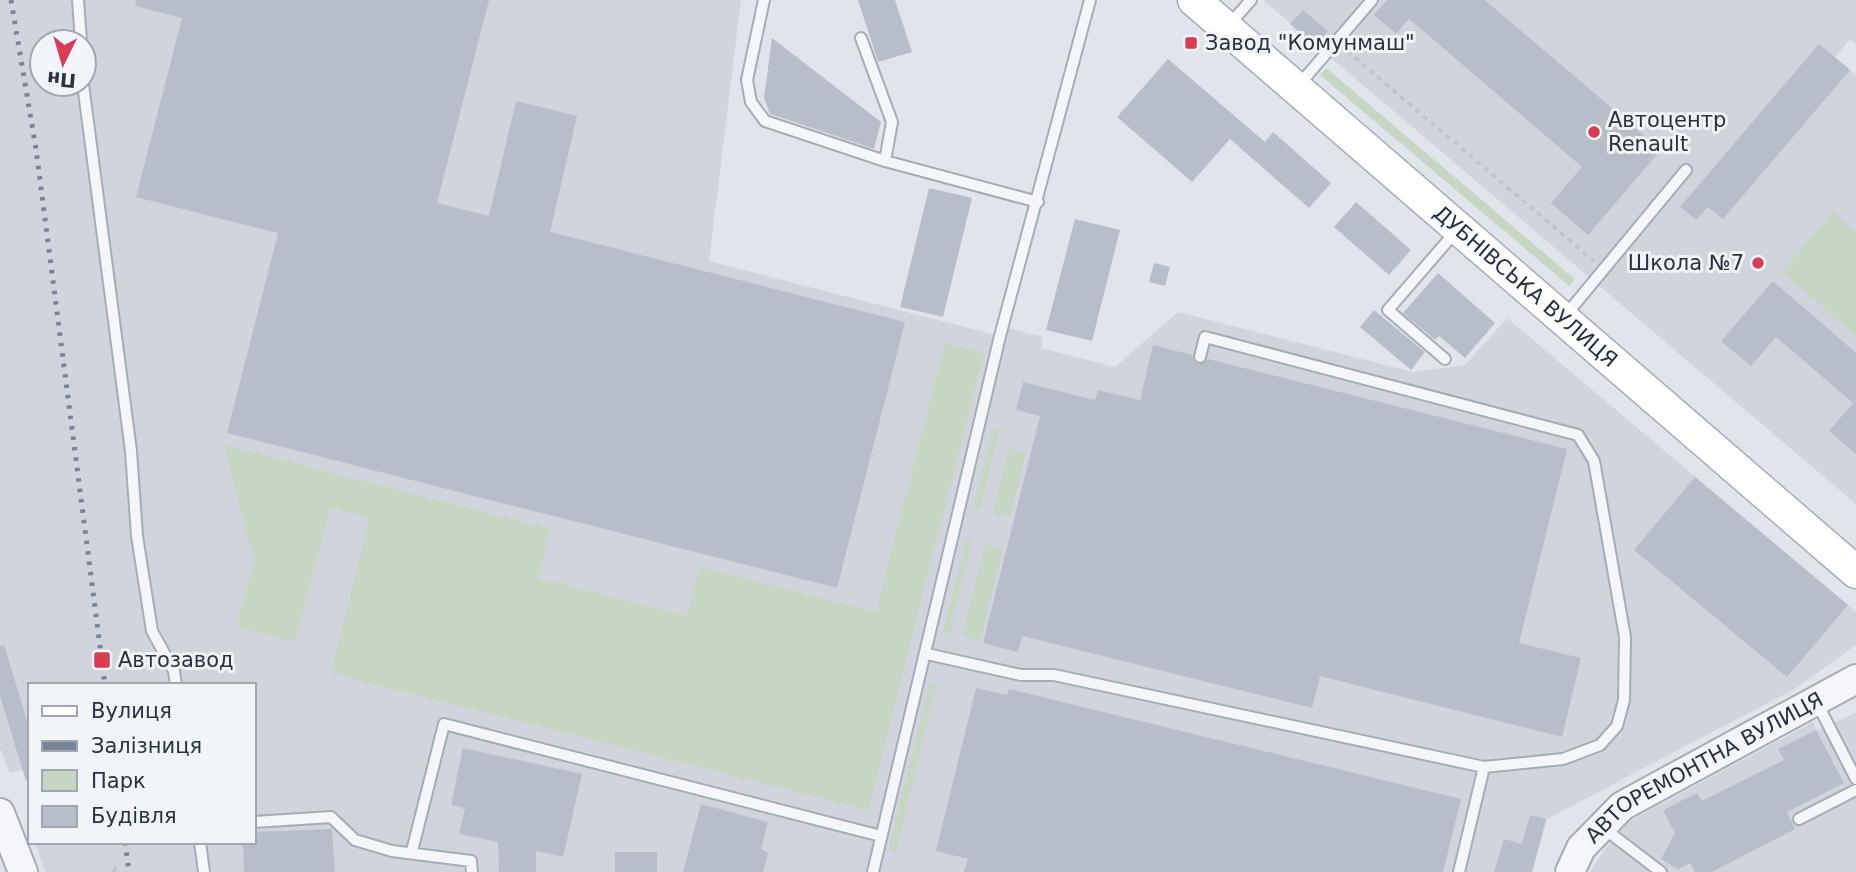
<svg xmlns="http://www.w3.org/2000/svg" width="1856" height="872" font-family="'DejaVu Sans',sans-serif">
  <rect width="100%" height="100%" fill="#e1e5eb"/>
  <!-- built -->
  <path fill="#cfd4dd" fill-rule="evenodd" d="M0,0H741L709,261L1004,337L1007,328L1043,337L1041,348L1115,367L1178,312L1413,372L1465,365L1507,318L1856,612V645L1796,688L1547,819L1532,872H45L35,842H254V685H30V768L10,773L0,749ZM42,42H84V84H42Z
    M1263,0H1856V44L1850,39L1835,57L1856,75V504Z
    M1856,713V872H1590L1608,845L1628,822L1813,722L1817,730Z"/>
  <!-- green -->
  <path fill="#c7d6c2" d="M1326,68L1575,279L1569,286L1320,75Z
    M1833,212L1856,232V336L1782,272Z
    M945,343L984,353L868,810L331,673L370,518L330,508L295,642L237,627L254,560L224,445L550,529L538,578L687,616L700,567L876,612Z
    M993,427L1000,429L980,509L973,507Z
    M1009,448L1026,453L1010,517L993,513Z
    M966,538L973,539L950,634L943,632Z
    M985,544L1003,549L980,641L962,636Z
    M930,681L937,683L895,855L889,847Z"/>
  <!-- building -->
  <path fill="#b8bec9" d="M136,0H489L437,203L489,216L516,101L577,116L550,232L905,322L837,588L227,433L278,233L136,197L182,18L135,6Z
    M858,0H895L912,52L878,62Z
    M1387,0H1485L1661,150L1588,235L1551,203L1582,167L1409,19L1396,34L1374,15Z
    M1303,10L1328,31L1316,46L1290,24Z
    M772,38L881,122L874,149L770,114L764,98Z
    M1819,44L1850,70L1723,219L1708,207L1696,220L1680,207Z
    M1168,59L1265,142L1273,132L1331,183L1309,208L1230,139L1192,182L1117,117Z
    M929,188L972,198L943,317L900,307Z
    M1356,202L1411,250L1389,275L1334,227Z
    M1075,219L1120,230L1092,341L1046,330Z
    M1154,263L1170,267L1165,286L1149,282Z
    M1438,273L1495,323L1465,358L1439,336L1435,340L1403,313Z
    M1773,281L1856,353V454L1829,431L1853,403L1776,337L1751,366L1721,341Z
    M1374,310L1425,352L1411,370L1360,327Z
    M1153,345L1192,355L1194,362L1199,365L1208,359L1567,449L1519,643L1581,658L1562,737L1320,676L1312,708L1022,636L1018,652L983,643L1040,416L1016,410L1023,382L1095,400L1098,390L1140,400Z
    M1695,477L1848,605L1787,677L1634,550Z
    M4,645L30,730V780L26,781L0,696V646Z
    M976,688L1007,695L1009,689L1461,799L1443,872H964L968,859L936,851Z
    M1816,730L1844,783L1787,812L1795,829L1712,872H1695L1690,863L1678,869L1661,859L1675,833L1663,810L1697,793L1702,801L1784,760L1778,749Z
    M463,748L582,774L563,857L536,851V872H499L498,842L459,834L465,808L451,805Z
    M701,804L768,822L761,849L768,853L763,872H683Z
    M1530,815L1546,819L1532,872H1494L1504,839L1522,844Z
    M332,829L335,872H244L243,842H254V832Z
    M615,852H657V872H615Z"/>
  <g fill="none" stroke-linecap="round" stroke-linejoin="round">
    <defs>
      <path id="service" d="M78,0L81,42
        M764,0L747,80L751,102L765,121L885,161L1038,202
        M1228,26L1251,0
        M861,38L892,122L885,161
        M83,84L131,451L137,536L152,631L174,671L176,685
        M1298,86L1372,0
        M1565,316L1686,170
        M1445,359L1388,310L1457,230
        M927,654L1021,675H1054L1484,767L1563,759L1600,745L1617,726L1624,700L1625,637L1594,461L1578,435L1205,337L1200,357
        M1816,701L1856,779
        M1799,819L1856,790
        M254,822L331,817L355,840L392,851L471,861L472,872
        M1602,827L1661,872
        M200,842L204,872
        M412,851L444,724L881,836
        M873,872L1000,336L1090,0
        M1459,872L1484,767"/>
      <g id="tertiary">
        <path d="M0,813L23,872"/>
        <path id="s1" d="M1570,872L1581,848L1622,806L1856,679"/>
      </g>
      <g id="secondary">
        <path id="s2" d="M1194,0L1856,572"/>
      </g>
    </defs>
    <!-- service casing -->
    <use href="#service" stroke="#a6acb6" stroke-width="14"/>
    <!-- tertiary casing -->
    <use href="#tertiary" stroke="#a6acb6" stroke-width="32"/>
    <!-- secondary casing -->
    <use href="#secondary" stroke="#a6acb6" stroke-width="35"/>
    <!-- path -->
    <path stroke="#bfc3ca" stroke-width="3.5" stroke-dasharray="5 5" stroke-linecap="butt" d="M1347,51L1594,261
      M114,872L116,866"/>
    <!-- service -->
    <use href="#service" stroke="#f4f6f9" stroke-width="10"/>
    <!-- tertiary -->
    <use href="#tertiary" stroke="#f4f6f9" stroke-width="28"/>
    <!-- secondary -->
    <use href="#secondary" stroke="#fff" stroke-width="32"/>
    <!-- rail -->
    <path stroke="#798496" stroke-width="5" stroke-dasharray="3.5 7" stroke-linecap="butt" d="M11,0L36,149L105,685
      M125,842L129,872"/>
  </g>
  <!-- markers -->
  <g fill="#d93d53" stroke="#f1f4f8" stroke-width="2.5">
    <rect x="1184" y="36" width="14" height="14" rx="3.5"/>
    <circle cx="1594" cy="132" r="7"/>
    <circle cx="1758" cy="263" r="7"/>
    <rect x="93" y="651" width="18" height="18" rx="3.5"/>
  </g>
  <g text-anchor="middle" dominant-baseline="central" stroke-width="6" stroke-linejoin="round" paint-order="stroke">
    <!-- poi labels -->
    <g font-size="21" fill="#283244" stroke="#f1f4f8" text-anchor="start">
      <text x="1205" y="43">Завод "Комунмаш"</text>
      <text x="1608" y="120">Автоцентр<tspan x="1608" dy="24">Renault</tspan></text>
      <text x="1744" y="263" text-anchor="end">Школа №7</text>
      <text x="118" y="660">Автозавод</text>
    </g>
    <!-- street labels -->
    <g font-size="21" fill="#283244" stroke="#f1f4f8">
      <text stroke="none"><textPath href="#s2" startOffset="438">ДУБНІВСЬКА ВУЛИЦЯ</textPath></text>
      <text stroke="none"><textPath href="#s1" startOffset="175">АВТОРЕМОНТНА ВУЛИЦЯ</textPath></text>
    </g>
  </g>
  <!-- legend -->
  <rect x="28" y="683" width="228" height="161" fill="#f1f4f8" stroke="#a1a6b0" stroke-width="2"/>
  <rect x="42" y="706" width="35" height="10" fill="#ffffff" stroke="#a1a6b0" stroke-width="2"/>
  <text x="91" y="718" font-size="21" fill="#283244">Вулиця</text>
  <rect x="42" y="741" width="35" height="10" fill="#798496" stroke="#a1a6b0" stroke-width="2"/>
  <text x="91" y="753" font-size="21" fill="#283244">Залізниця</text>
  <rect x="42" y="770" width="35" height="21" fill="#c7d6c2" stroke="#a1a6b0" stroke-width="2"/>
  <text x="91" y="788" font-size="21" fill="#283244">Парк</text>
  <rect x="42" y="806" width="35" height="21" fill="#b8bec9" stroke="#a1a6b0" stroke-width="2"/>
  <text x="91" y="823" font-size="21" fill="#283244">Будівля</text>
  <!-- north arrow -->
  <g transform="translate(63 63) rotate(185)"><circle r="33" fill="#f1f4f8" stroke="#a1a6b0" stroke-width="2"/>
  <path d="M0-5L12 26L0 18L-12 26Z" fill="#d93d53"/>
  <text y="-10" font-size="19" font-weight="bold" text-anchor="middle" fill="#283244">Пн</text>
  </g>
</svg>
